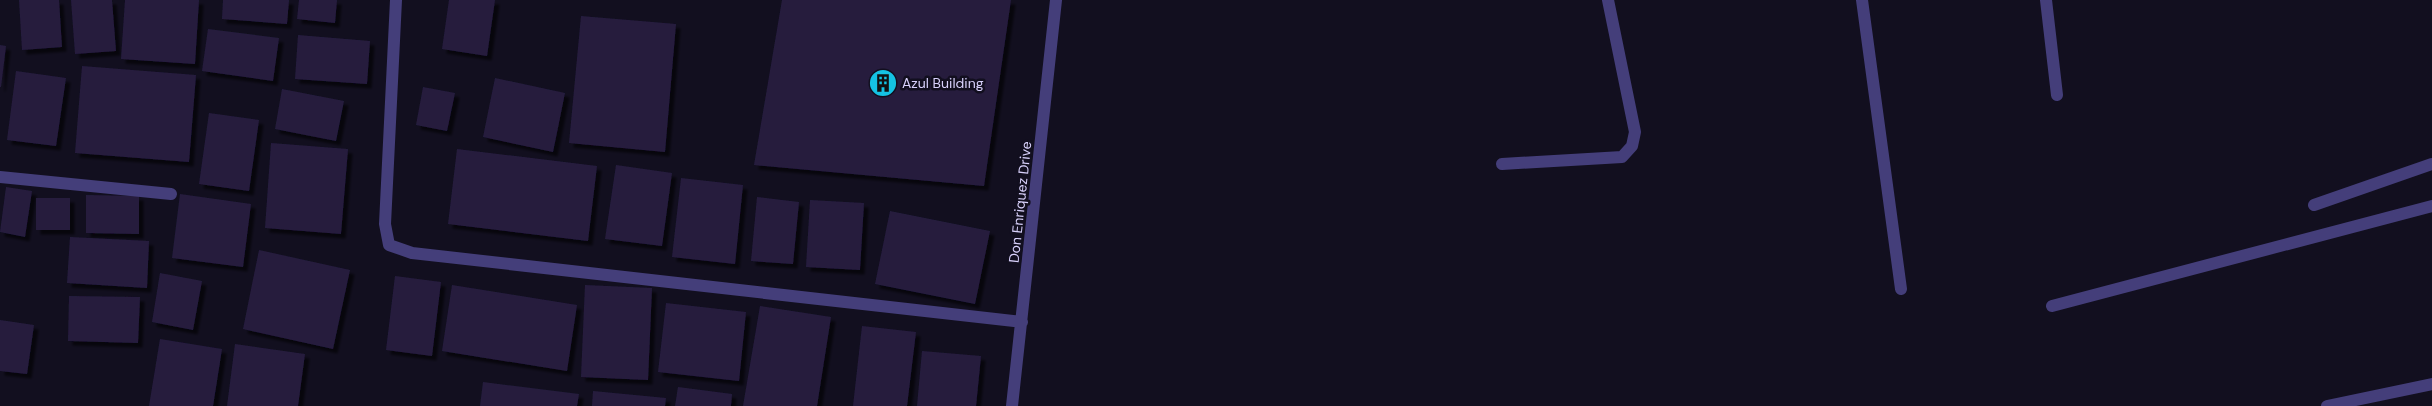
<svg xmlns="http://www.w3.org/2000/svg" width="2432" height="406" font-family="'DM Sans',sans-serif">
  <defs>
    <filter id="shadow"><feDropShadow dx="4.5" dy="4.5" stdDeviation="1" flood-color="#0009"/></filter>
  </defs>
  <rect width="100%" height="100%" fill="#120f1f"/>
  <!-- building -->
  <path fill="#251c3e" filter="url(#shadow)" d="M19,0H59L62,47L22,50Z
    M71,0H112L116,51L75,54Z
    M125,0H199L195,64L121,59Z
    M223,0H289L287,24L222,19Z
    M299,0H337L335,23L297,19Z
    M449,0H495L487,56L442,49Z
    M782,0H1011L984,186L754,165Z
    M581,16L676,24L665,152L569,143Z
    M208,29L279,38L273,81L202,71Z
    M298,35L370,41L367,84L295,79Z
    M0,45L6,46L1,87H0Z
    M82,66L196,75L189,162L75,153Z
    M16,71L66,78L56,146L7,140Z
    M495,78L565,93L553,152L483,137Z
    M423,87L455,93L447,131L416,125Z
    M282,89L344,101L336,141L275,129Z
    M209,113L259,120L249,191L199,184Z
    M271,143L348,149L341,234L265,228Z
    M457,149L597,166L588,241L448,224Z
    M616,165L672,173L662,246L605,239Z
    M681,178L743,185L735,264L672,257Z
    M6,187L32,191L25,237L0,232Z
    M180,194L251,204L243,267L172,258Z
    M86,195L139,196V234L86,233Z
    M757,197L799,202L793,264L751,261Z
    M36,198H70V230H36Z
    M810,200L864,203L860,270L806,267Z
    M890,211L990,231L975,304L875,284Z
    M70,237L149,241L147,288L67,283Z
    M259,250L350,270L333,349L243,329Z
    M160,273L202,281L193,330L152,322Z
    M395,276L441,282L432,356L386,350Z
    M452,285L577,305L567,371L442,351Z
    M585,285L652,288L648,380L581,377Z
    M69,296L140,297L138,343L68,341Z
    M666,303L746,312L739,381L658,372Z
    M760,306L831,317L817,406H743Z
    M0,320L34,325L27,374L0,371Z
    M862,326L916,332L907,406H853Z
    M160,339L222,349L213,406H149Z
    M235,344L305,354L298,406H227Z
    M922,351L981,356L976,406H917Z
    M483,382L579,394L577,406H480Z
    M678,387L732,394L731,406H675Z
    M593,391L666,398L665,406H592Z"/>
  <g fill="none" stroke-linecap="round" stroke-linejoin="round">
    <!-- minor -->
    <path stroke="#443e7a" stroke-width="12" d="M396,0L385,224L389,245L412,253L1022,322
      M1862,0L1901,289
      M2046,0L2057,95
      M1502,164L1622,157L1632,146L1635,132L1608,0
      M0,177L171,194
      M2314,205L2432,164
      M2052,306L2432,206
      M1012,406L1056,0
      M2327,406L2432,384"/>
  </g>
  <!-- icons -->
  <defs>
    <symbol id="building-disc" viewBox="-11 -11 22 22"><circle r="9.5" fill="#15c2e3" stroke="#120f1f"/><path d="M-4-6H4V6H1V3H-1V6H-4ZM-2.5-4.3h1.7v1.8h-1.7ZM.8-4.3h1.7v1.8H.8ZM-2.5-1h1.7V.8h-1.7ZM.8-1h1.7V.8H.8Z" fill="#111"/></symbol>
  </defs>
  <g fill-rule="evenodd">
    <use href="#building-disc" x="867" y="67" width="32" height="32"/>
  </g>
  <g text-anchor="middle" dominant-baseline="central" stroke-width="5" stroke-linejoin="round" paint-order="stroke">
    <!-- poi labels -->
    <g font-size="14" fill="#d8d1fb" stroke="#120f1f" text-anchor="start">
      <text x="902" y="83">Azul Building</text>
    </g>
    <!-- street labels -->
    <g font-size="14" fill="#d8d1fb" stroke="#120f1f">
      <text transform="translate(1020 202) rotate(-84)">Don Enriquez Drive</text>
    </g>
  </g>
</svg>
